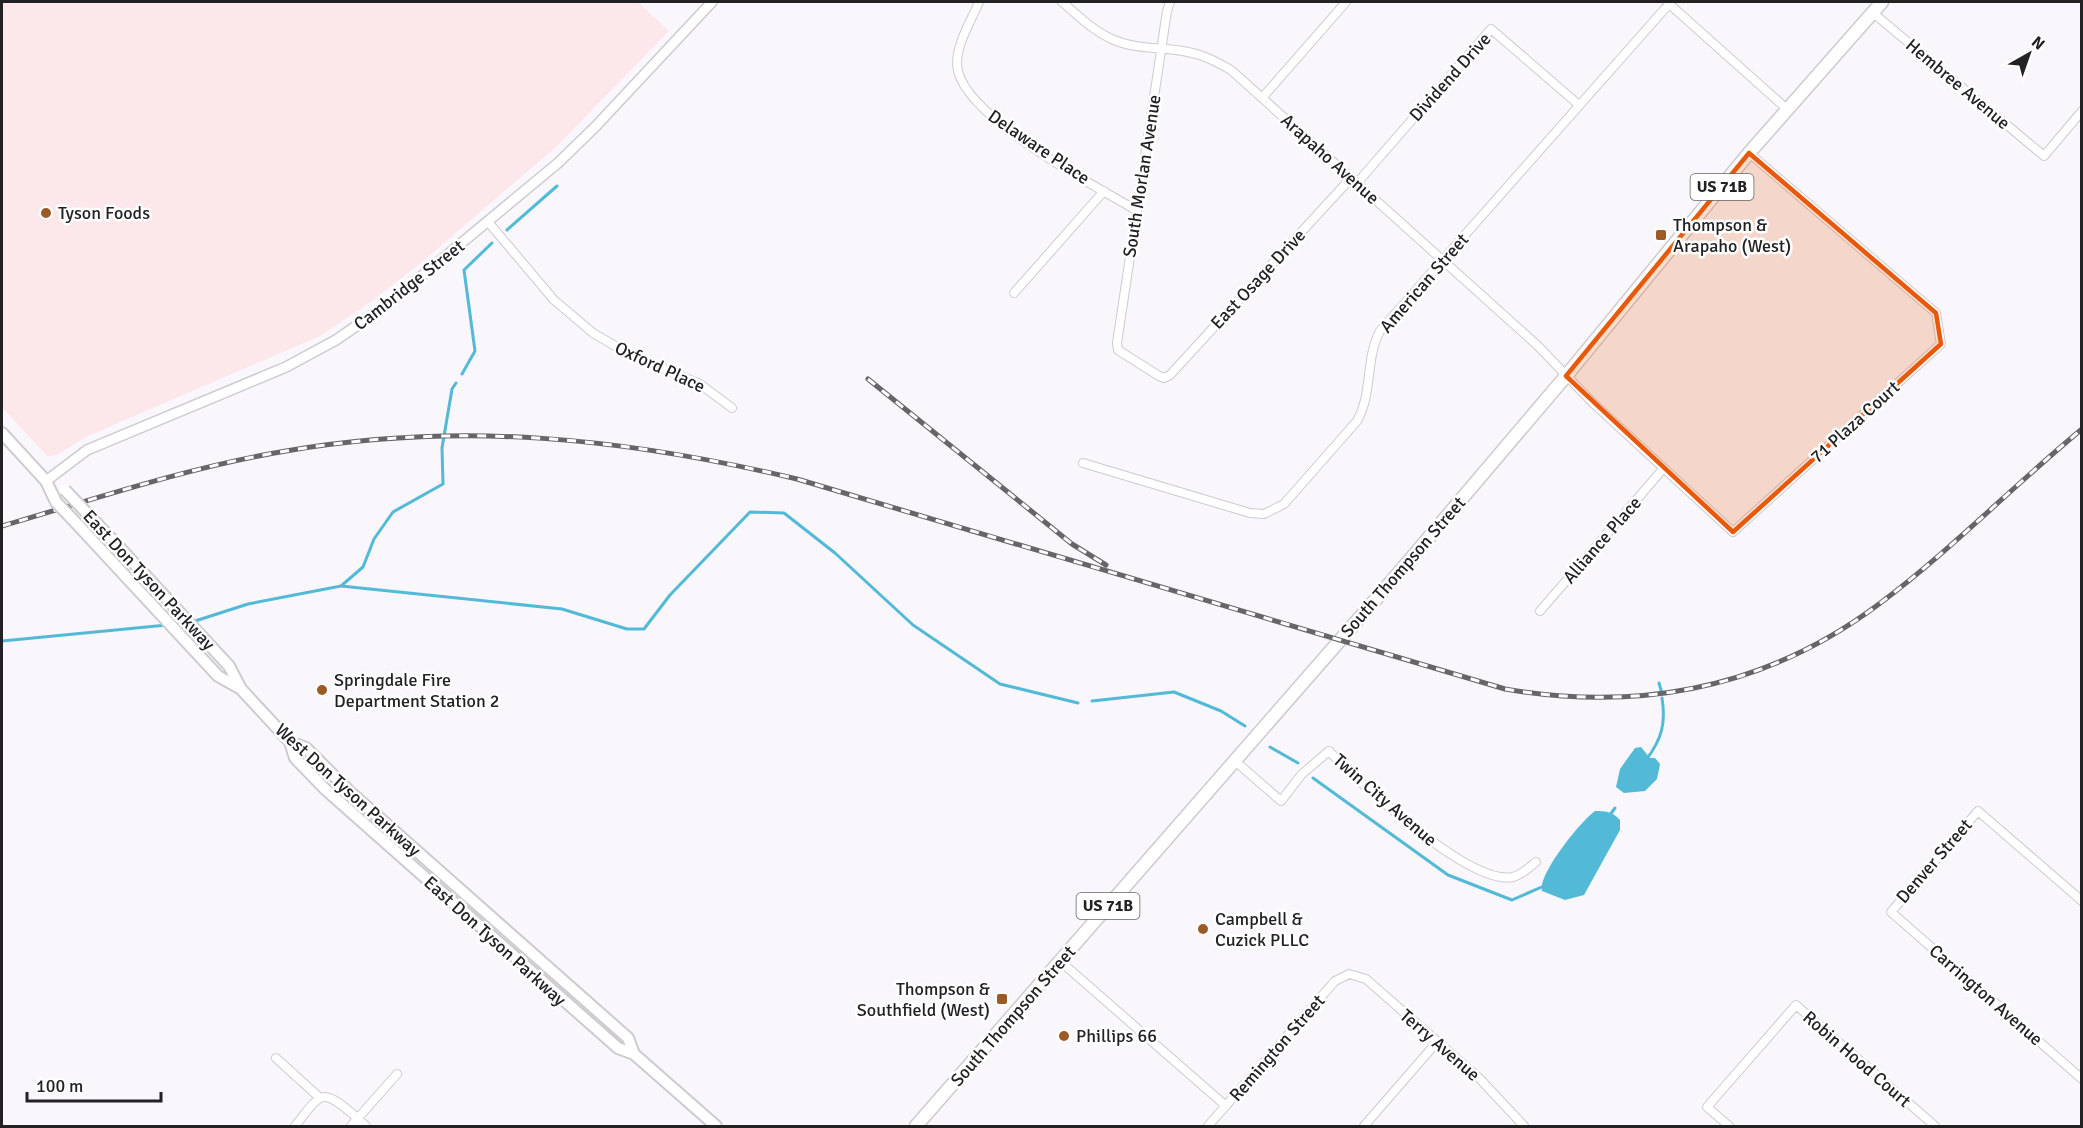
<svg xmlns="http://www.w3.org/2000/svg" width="2083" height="1128" font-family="Signika,sans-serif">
  <rect width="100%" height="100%" fill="#f9f6fc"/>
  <!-- commercial -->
  <path fill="#fce7eb" d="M2,2H638L669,31L557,146L421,263L369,303L320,336L88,436L57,455L47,456L2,407Z"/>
  <!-- water -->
  <path fill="#52b9d7" d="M1641,747L1650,758H1655L1660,764L1657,779L1645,791L1624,793L1616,787L1620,769L1635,748Z
    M1595,811C1605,811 1612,811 1620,820V830L1584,895L1565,900L1542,891C1538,874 1581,821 1595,811Z"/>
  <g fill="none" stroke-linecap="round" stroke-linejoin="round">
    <!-- stream -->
    <path stroke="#52b9d7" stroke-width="3" d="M507,230L557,186
      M462,374L475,351L464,270L492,243
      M341,586L363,567L374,539L393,512L443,484L442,448L452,389L456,383
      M192,622L248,604L341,586L562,609L627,629H644L670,595L750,512L784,513L835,553L913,625L1000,684L1078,703
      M2,641L167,625
      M1659,683L1661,690
      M1092,701L1174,692L1221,711L1245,726
      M1270,747L1298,763
      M1646,760C1662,739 1666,723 1662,698
      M1313,778L1448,875L1512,900L1544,886
      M1609,816L1615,808"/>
    <defs>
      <path id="minor" d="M979,2C971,22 953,48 958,71C969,119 1093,185 1136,210
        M1062,2C1079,16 1094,32 1114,40C1138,50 1164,47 1188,52C1204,55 1217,62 1231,70L1537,345L1592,402L1733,532L1941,344L1936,313L1749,153
        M1170,2L1167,11L1117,343L1118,350L1159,376L1164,378L1170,375L1351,178
        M1667,2L1788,110
        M1872,12L2044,156L2082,111
        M1262,98L1346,2
        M1357,183L1491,29L1579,105
        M489,223L554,300L593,333L629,354L700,384L732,408
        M1014,293L1104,191
        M1083,463L1250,513L1264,514L1284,504L1357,421C1373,393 1365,359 1380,331L1669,4
        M1540,611L1663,469
        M1235,761L1281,801L1302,774L1329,751C1358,782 1470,886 1513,877C1521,875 1529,868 1536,862
        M2082,901L1978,811L1891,912L2082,1079
        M1060,961L1226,1106
        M276,1058L320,1098
        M295,1126C302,1118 311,1103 320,1098C332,1091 357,1119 366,1126
        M351,1126L397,1074
        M1208,1126L1335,981L1349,974L1366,979L1479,1078L1524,1126
        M1364,1126L1437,1042
        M1729,1126L1707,1107L1796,1005L1935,1126"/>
      <path id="tertiary" d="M46,481L87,450L286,367L336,340L388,304L558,163L596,126L712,2"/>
      <path id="secondary" d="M2,433L46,481L56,502
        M77,524L218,676L241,689L290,742L306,748L350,792L628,1038L634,1054L716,1126
        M119,547L229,666L241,689
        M290,742L295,758L325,789L618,1048L634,1054"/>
      <path id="trunk" d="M916,1126L1397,575L1566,376L1749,153L1882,2"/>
    </defs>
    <!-- minor casing -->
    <use href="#minor" stroke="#cdcad0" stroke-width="10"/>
    <!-- tertiary casing -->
    <use href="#tertiary" stroke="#cdcad0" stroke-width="12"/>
    <!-- secondary casing -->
    <use href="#secondary" stroke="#cdcad0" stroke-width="14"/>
    <!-- trunk casing -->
    <use href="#trunk" stroke="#cdcad0" stroke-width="15"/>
    <!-- minor -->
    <use href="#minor" stroke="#fff" stroke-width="8"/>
    <!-- tertiary -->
    <use href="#tertiary" stroke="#fff" stroke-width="9"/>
    <!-- secondary -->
    <use href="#secondary" stroke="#fff" stroke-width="10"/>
    <!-- trunk -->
    <use href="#trunk" stroke="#fff" stroke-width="12"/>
    <defs>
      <path id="rail" d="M868,379L1072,544L1106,565
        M2,526C95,499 189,467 286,451C462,421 624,438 797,479L1505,689C1641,712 1767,688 1879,604C1950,551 2013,486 2082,429"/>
    </defs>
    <!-- rail casing -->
    <use href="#rail" stroke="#676569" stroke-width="5"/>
    <!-- rail -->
    <use href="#rail" stroke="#fff" stroke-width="3" stroke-dasharray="9" stroke-linecap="butt"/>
    <defs>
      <path id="secondary-bridge" d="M65,490L119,547
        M56,502L77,524"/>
    </defs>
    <!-- secondary-bridge casing -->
    <use href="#secondary-bridge" stroke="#cdcad0" stroke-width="14" stroke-linecap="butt"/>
    <!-- secondary-bridge -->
    <use href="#secondary-bridge" stroke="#fff" stroke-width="10"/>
  </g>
  <!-- marked area -->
  <path fill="#e8590c" fill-opacity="0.2" stroke="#e8590c" stroke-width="4.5" stroke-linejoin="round" d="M1749,153L1936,313L1941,344L1733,532L1566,376Z"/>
  <!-- markers -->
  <g fill="#9c5b25" stroke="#fff" stroke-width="2">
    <circle cx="46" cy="213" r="6"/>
    <rect x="1655" y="229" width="12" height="12" rx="3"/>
    <circle cx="322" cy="690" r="6"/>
    <circle cx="1203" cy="929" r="6"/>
    <rect x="996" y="993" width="12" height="12" rx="3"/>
    <circle cx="1064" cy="1036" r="6"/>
  </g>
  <g text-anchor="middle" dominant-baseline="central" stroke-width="5" stroke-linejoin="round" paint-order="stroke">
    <!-- shield labels -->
    <g fill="#fff" stroke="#646465" stroke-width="1.5">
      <rect x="1690.5" y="174" width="63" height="26" rx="4.5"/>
      <rect x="1076.5" y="893" width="63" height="26" rx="4.5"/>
    </g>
    <g font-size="16" font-weight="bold" fill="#222123">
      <text x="1722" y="187">US 71B</text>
      <text x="1108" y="906">US 71B</text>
    </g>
    <!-- street labels -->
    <g font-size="18" fill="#222123" stroke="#fff">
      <text transform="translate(1450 77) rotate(-48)">Dividend Drive</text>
      <text transform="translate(1958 84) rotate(40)">Hembree Avenue</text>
      <text transform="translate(1039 147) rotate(34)">Delaware Place</text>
      <text transform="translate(1330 159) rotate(42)">Arapaho Avenue</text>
      <text transform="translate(1142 176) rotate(-81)">South Morlan Avenue</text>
      <text transform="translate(1258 279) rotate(-47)">East Osage Drive</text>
      <text transform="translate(1424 283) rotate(-49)">American Street</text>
      <text transform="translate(409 285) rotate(-38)">Cambridge Street</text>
      <text transform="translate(660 367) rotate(25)">Oxford Place</text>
      <text transform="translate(1855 422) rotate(-42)">71 Plaza Court</text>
      <text transform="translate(1602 540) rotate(-49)">Alliance Place</text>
      <text transform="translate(1403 567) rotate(-49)">South Thompson Street</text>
      <text transform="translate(149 580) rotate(47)">East Don Tyson Parkway</text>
      <text transform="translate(348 790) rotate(42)">West Don Tyson Parkway</text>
      <text transform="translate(1385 800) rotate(41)">Twin City Avenue</text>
      <text transform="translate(1934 861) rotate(-49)">Denver Street</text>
      <text transform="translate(495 941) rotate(42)">East Don Tyson Parkway</text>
      <text transform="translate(1986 995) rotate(41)">Carrington Avenue</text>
      <text transform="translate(1013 1016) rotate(-49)">South Thompson Street</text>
      <text transform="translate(1440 1045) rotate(41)">Terry Avenue</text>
      <text transform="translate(1277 1048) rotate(-49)">Remington Street</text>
      <text transform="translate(1857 1059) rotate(41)">Robin Hood Court</text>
    </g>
    <!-- poi labels -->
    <g font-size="18" fill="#222123" stroke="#fff" text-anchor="start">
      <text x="58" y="213">Tyson Foods</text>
      <text x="1673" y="225">Thompson &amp;<tspan x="1673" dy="21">Arapaho (West)</tspan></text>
      <text x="334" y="680">Springdale Fire<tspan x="334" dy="21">Department Station 2</tspan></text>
      <text x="1215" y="919">Campbell &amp;<tspan x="1215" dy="21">Cuzick PLLC</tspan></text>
      <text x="990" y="989" text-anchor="end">Thompson &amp;<tspan x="990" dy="21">Southfield (West)</tspan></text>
      <text x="1076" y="1036">Phillips 66</text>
    </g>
  </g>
  <!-- border -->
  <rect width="2083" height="1128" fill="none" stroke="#222123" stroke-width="6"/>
  <!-- north arrow -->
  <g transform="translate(2029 54) rotate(40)" stroke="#ffffff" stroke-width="4.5" paint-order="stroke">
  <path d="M0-4.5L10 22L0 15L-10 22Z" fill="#222123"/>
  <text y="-9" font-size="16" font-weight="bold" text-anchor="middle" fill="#222123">N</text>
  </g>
  <!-- scale -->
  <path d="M27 1092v9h134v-9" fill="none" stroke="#222123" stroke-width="3"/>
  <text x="36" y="1092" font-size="18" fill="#222123" stroke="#ffffff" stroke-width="4.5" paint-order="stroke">100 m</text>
</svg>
